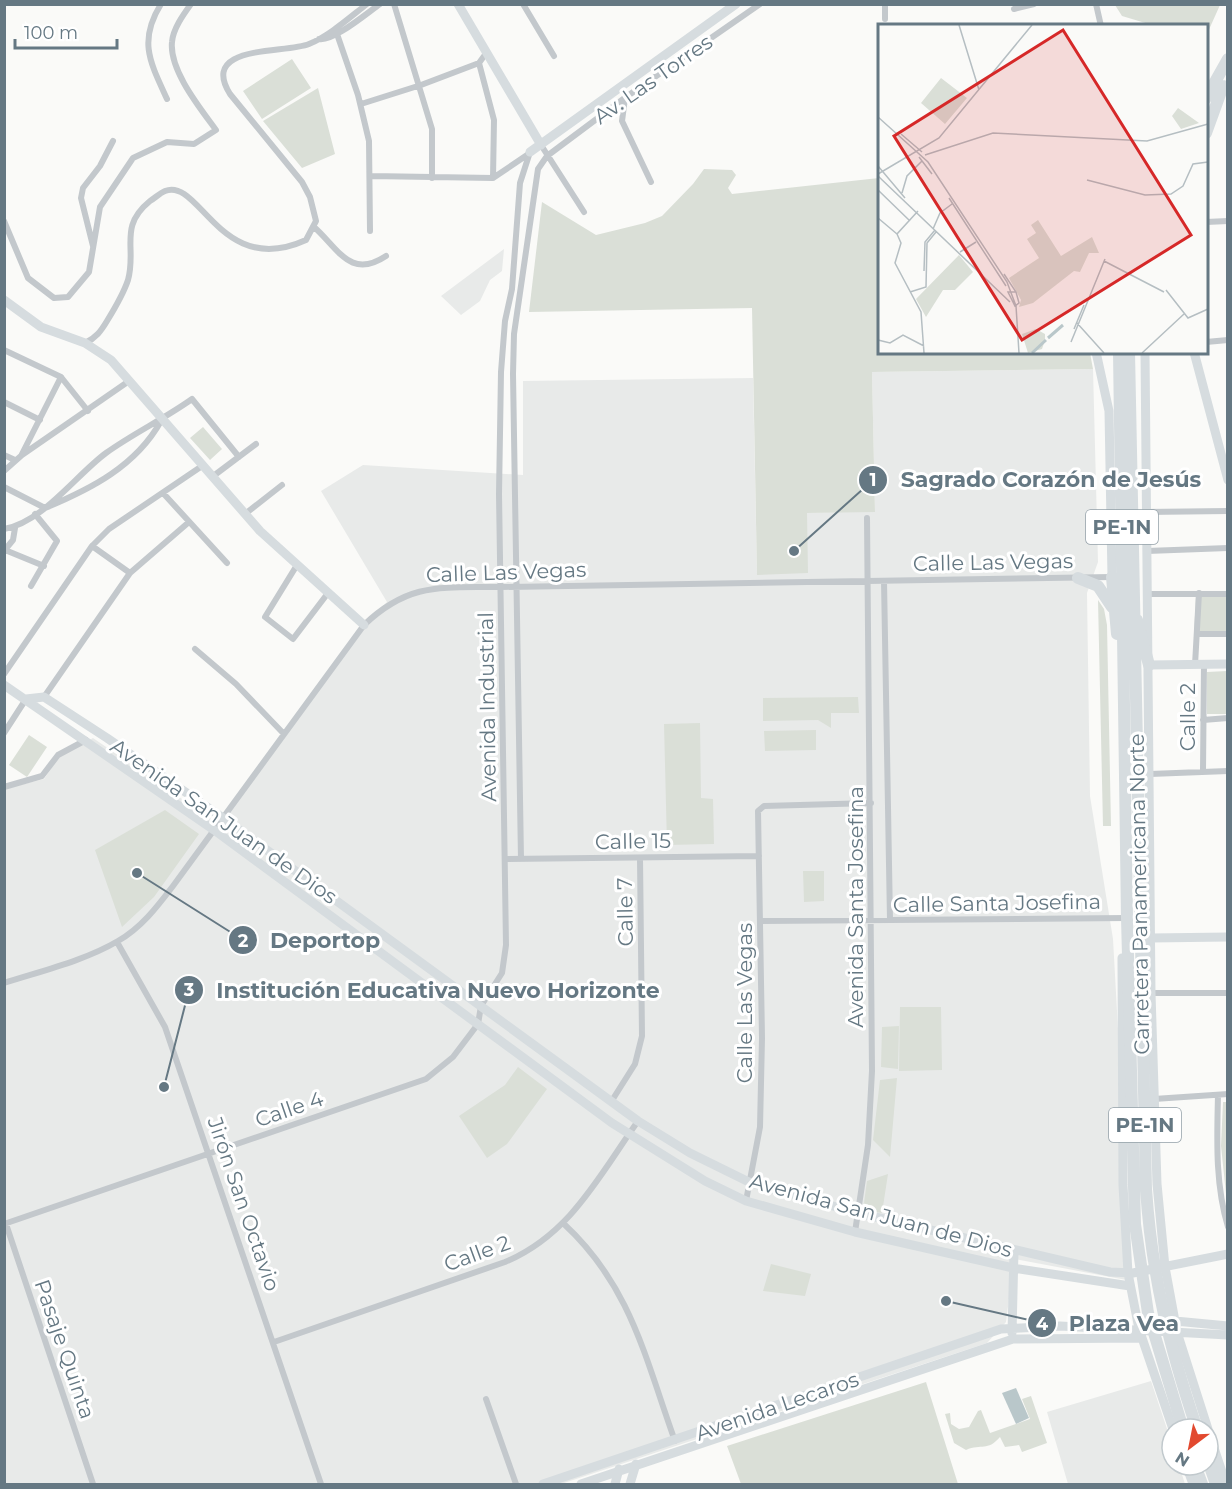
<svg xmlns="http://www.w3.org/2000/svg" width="1232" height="1489" font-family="Montserrat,sans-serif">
  <rect width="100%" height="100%" fill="#fafaf8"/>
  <!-- built -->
  <path fill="#e8eae9" d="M504,249L502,271L490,280L480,301L461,315L441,296Z
    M1093,369L1098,562L1087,593L1090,796L1113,939L1132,1281L1014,1259L1006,1322L987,1343L561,1484H5L4,789L44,779L59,757L93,738L217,823L361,627L387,602L321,491L363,465L523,475V381L753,378L757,575L807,513L875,511L872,372Z
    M1151,1381L1172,1444V1465H1179L1185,1484H1068L1047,1412Z"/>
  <!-- green -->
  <path fill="#dadfd7" d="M1115,5H1220L1207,34L1206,26L1152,25L1122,16Z
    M292,59L311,88L262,119L243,91Z
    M318,88L335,154L302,168L263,121Z
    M704,169L732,170L736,175L728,188L732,194L879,178L880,352L1090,353L1093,369L872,372L875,512L807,513L808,573L757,575L752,308L529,312L542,202L596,235L645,223L662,216L693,184Z
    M203,427L222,449L210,460L190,438Z
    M1196,595H1227V634L1194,635Z
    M1098,600L1104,609L1107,625L1111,826H1103Z
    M1227,671V714H1207V672Z
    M858,697L859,713H831V728L818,720L763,721V698Z
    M700,723L701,798L713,799L714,844L667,845L664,724Z
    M816,730V750L765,751L764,731Z
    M29,735L47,747L27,777L9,765Z
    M165,810L199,834L154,897L122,927L95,850Z
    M803,871H824V901L804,902Z
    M900,1007H941L942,1070L899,1071Z
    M899,1026L898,1069L881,1067L882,1027Z
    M518,1067L547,1089L507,1144L487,1158L459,1116L505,1085Z
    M897,1078L890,1157L873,1140L880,1080Z
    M1223,1102H1227V1203L1221,1146Z
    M888,1174L882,1213L863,1210L867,1181Z
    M771,1264L811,1274L805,1296L763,1291Z
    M926,1382L958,1484H741L727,1446Z
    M1031,1396L1047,1443L1022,1452L1019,1445L1005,1447L1000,1437C987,1452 982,1443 966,1450L954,1443L945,1414L950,1413L951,1424L959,1429L969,1427L978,1411L981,1410L990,1433L1030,1419L1022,1399Z"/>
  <!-- water -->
  <path fill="#b9c7ca" d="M1016,1388L1029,1418L1016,1424L1002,1393Z"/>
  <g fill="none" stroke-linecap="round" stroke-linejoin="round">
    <!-- street -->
    <path stroke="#c3c8cc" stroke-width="6" d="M161,4C138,41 150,62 167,99
      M394,4L432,129V178
      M523,4L554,56
      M1096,4L1101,26
      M1014,9L1034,4
      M885,19V4
      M337,34L358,95L369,141L370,231
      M319,39C333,42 367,13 380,4
      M487,52L479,63L494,120L493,178
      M1206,67V82
      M625,98L622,121L651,182
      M361,104L421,85L479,63
      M541,145L584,212
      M371,176L493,178L530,153
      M4,221L28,278L54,298L68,297L89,272L100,207L133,158L167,142L194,144L216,130C200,108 169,70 172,42C173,29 183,15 191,4
      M1206,222L1228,221
      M314,227C338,248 350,280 386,256
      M93,246L81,198L83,188L100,166L113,141
      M1206,342L1228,340
      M85,343C96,338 101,331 107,321C115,308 123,295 128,280C137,248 118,227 150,201C155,198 160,193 165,191C200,177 220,279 306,240L316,221L310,197L302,182L230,94C199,44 284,54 309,44C329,36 349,18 367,4
      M4,350L61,377L88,411
      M4,402L40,420
      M22,454L61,377
      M4,455L15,460
      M4,471L22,455L129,381
      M212,477L256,444
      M4,487L45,508C91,489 136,466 161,421
      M163,493L227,563
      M1145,512L1228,511
      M245,514L282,485
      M4,529C42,523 76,475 106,453C134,433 164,419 192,399L239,457
      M92,546L130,573
      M5,550L44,566
      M4,551L13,540L15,528
      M1147,551L1228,548
      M297,565L265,617L293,639L328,593
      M884,581L890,920
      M31,586L57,541L35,514
      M1148,594H1228
      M1197,634H1228
      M195,649L236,684L284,734
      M1195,665L1199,593
      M4,674L92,546L109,529L202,466
      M44,697L130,573L189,522
      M1203,720L1228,718
      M4,733L26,699
      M1203,771L1204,664
      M1150,774L1228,771
      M4,787L42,776L58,755L86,740
      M506,859L759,856
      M521,859L513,374L514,334L538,169L547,156L626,97L760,4
      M760,921L1126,918
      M117,942L165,1027L321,1484
      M4,983C41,971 84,961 118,941C141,928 157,907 173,886L364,625C410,581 443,588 502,587L1112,577
      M1151,993H1228
      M1218,1095C1217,1139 1215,1184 1228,1227
      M1154,1099L1228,1094
      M611,1102L635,1064L642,1036L640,858
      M746,1201L760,1127L762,1038L758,811L764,806L871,803
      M4,1224L426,1079L453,1057L478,1024L481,1006L502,973L506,945L499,494L501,372L505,321L512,289L520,183L530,152
      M6,1224L93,1484
      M564,1224C631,1286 645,1358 675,1441
      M855,1232L868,1145L872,1071L867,518
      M274,1342L505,1262C570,1235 599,1176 638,1121
      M486,1399L516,1484"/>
    <!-- secondary -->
    <path stroke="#d6dcdf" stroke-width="9" d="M458,4L541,145
      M530,152L736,4
      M4,300L41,327L85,343L111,360L260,531L364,625
      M1096,352L1109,411L1112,577
      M1145,352L1151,993L1157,1184L1165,1267L1177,1332L1208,1429
      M1194,352L1228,480
      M1149,665L1228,664
      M4,685L214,830L612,1123L705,1181L746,1201L855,1232L1013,1268L1130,1286
      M26,699L44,697L107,738L223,818L638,1121L690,1153L751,1183L858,1213L1110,1272L1133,1273L1228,1254
      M1151,938L1228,937
      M1122,958L1123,1185L1128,1273L1139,1329L1173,1429
      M1175,1321L1228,1326
      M1012,1333L1014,1251
      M1208,1430L1226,1484
      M1186,1465L1193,1484
      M543,1484L1001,1329L1060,1326L1228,1335
      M581,1484L1013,1339L1142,1338
      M615,1484L619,1469
      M630,1484L636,1464"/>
    <!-- highway -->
    <path stroke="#d6dcdf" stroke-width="12" d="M1206,98L1228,59
      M1206,133L1223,86
      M1119,352L1127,918L1135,1224L1148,1313L1183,1429
      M1129,352L1146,1189C1152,1277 1169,1346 1197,1429
      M1112,577L1117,634
      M1078,578L1098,586L1112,607
      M1137,620L1149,665
      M1208,1461L1216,1484
      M1195,1465L1202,1484"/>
  </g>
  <g text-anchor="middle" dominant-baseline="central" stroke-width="6" stroke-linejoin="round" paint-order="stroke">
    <!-- shield labels -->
    <g fill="#fff" stroke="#93a0a8" stroke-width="1.5">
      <rect x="1086" y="510" width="72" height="34" rx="4.5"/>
      <rect x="1109" y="1108" width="72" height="34" rx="4.5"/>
    </g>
    <g font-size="20" font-weight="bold" fill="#657883">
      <text x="1122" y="527">PE-1N</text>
      <text x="1145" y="1125">PE-1N</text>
    </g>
    <!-- street labels -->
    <g font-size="21" fill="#657883" stroke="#fff">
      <text transform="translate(653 79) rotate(-35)">Av. Las Torres</text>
      <text transform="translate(993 562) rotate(-1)">Calle Las Vegas</text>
      <text transform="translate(506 572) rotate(-2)">Calle Las Vegas</text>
      <text transform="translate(487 707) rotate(-91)">Avenida Industrial</text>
      <text transform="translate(1187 717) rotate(-90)">Calle 2</text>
      <text transform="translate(224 821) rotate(35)">Avenida San Juan de Dios</text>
      <text transform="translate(633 841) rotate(-1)">Calle 15</text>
      <text transform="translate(1139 894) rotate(-91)">Carretera Panamericana Norte</text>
      <text transform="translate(997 903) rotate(-1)">Calle Santa Josefina</text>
      <text transform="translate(855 907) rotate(-90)">Avenida Santa Josefina</text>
      <text transform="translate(625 912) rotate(-91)">Calle 7</text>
      <text transform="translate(744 1003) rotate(-90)">Calle Las Vegas</text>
      <text transform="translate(289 1109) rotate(-19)">Calle 4</text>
      <text transform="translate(244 1204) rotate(71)">Jirón San Octavio</text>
      <text transform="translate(881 1215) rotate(15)">Avenida San Juan de Dios</text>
      <text transform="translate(477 1253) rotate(-20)">Calle 2</text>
      <text transform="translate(65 1349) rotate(71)">Pasaje Quinta</text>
      <text transform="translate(777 1406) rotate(-19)">Avenida Lecaros</text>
    </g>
  </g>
  <!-- overview -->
  <g transform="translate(878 24)">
    <rect width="330" height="330" fill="#fafaf8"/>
    <path d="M63,54L89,74L67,100L43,79ZM300,84L321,99L303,105L294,92ZM160,196L183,232L214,213L221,229H211L202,248L196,247L155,279L141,283L143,276L131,254L161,234L149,215L158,209L153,201ZM81,231L95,248L77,266H65L48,293L38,275ZM158,305L167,310V316L164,325L150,329L144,310Z" fill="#dadfd7"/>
    <path fill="none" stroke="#b9c7ca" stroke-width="3" d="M170,314L185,301M154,329L168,316"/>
    <path fill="none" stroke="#b5bec2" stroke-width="1.5" d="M81,1L101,66M0,93L50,138L129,258L138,282L141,329M23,110L44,128M47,131L115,109L269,117L330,100M41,133L54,150M0,142L27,174M0,150L61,114L154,1M0,152L132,278M209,156L267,171L293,170L305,162L315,140L330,138M0,166L32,197M24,169L29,152L44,137M71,174L128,262M40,187L19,210L23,219L17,239L43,288L46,329M0,194L19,210M55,205L62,189L74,180M82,228L98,218M226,237L286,268M46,247L47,218L57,206M126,250L138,268L141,279L137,282L130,268H138M288,266L310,294L330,285M32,268L48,263L49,219L58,208M199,299L226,329M196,305L206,281M0,316L12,319L25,311L46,322M193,318L227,235M264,329L306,290"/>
    <path fill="#d62828" fill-opacity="0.15" stroke="#d62828" stroke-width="3" d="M185,6L313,211L144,316L16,112Z"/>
    <rect width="330" height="330" fill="none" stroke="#657883" stroke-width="3"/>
  </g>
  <!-- callouts -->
  <path fill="none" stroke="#657883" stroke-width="2" d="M794 551L873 480M137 873L243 940M164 1087L189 990M946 1301L1042 1323"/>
  <g fill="#657883" stroke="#fff" stroke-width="2">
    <circle cx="794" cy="551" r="6"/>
    <circle cx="137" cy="873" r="6"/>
    <circle cx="164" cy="1087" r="6"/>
    <circle cx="946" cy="1301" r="6"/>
    <circle cx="873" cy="480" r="15"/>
    <circle cx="243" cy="940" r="15"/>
    <circle cx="189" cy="990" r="15"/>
    <circle cx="1042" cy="1323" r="15"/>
  </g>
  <g font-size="18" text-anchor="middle" font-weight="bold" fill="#fff">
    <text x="873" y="486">1</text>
    <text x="243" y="947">2</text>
    <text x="189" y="996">3</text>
    <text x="1042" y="1330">4</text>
  </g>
  <g font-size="22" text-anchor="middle" font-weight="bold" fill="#657883" stroke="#fff" stroke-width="6" stroke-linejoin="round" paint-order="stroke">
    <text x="1051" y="487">Sagrado Corazón de Jesús</text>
    <text x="325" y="948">Deportop</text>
    <text x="438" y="998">Institución Educativa Nuevo Horizonte</text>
    <text x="1124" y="1331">Plaza Vea</text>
  </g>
  <!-- border -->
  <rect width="1232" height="1489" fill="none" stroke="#657883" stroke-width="12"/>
  <!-- north arrow -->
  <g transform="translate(1190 1447) rotate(212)"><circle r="28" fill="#ffffff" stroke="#c1c9cd" stroke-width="1.5"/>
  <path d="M0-4.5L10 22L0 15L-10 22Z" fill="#e2492f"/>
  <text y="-9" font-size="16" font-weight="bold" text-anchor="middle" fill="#657883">N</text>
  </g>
  <!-- scale -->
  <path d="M15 39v9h102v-9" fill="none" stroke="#657883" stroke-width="3"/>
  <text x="24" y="39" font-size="18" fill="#657883" stroke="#ffffff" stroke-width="4.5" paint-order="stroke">100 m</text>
</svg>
